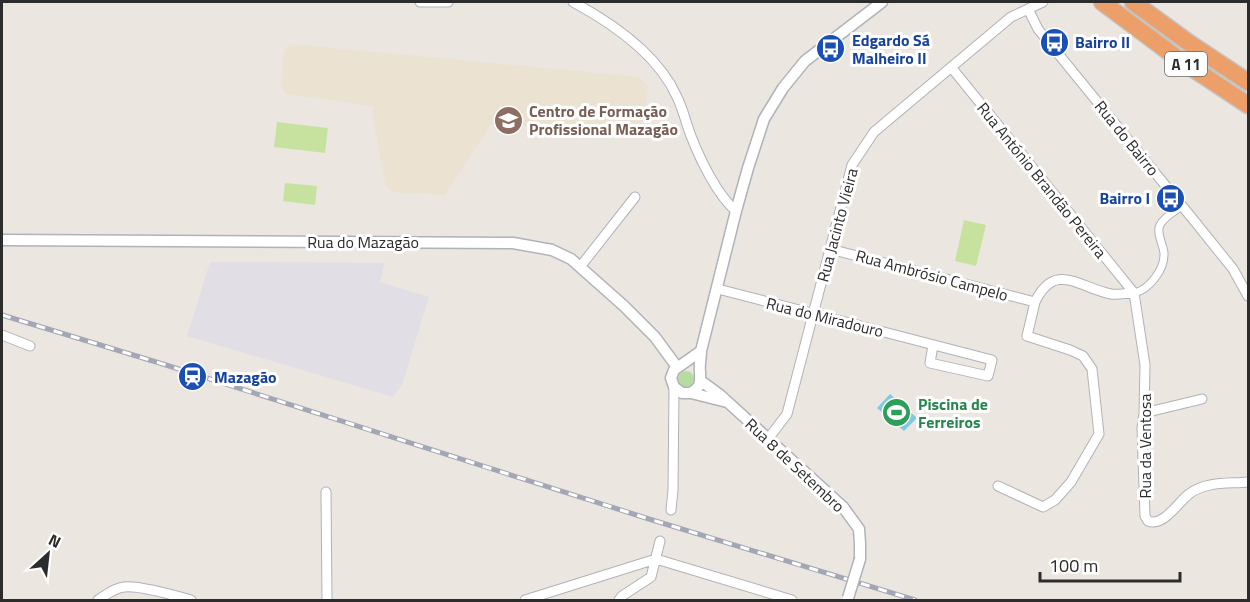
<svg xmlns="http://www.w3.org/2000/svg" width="1250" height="602" font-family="'Titillium Web',sans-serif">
  <rect width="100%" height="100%" fill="#ece6e0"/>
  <!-- industrial -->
  <path fill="#e1dfe5" d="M210,262L385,263L380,282L429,297L402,385L393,397L187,336Z"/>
  <!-- education -->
  <path fill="#ebe2d1" d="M291,44L639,77L648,87L643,121L633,132L491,124L445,195L394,192L386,187L373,119V106L287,94L282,90L284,51Z"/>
  <!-- green -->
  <path fill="#b7dca2" d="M678 379a8 8 0 1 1 16 0a8 8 0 1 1-16 0Z"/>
  <!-- pitch -->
  <path fill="#c7e29f" d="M277,122L328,128L325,153L274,147Z
    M285,183L317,186L315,205L283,201Z
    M964,220L986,225L976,266L955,261Z"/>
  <!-- water -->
  <path fill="#7ecae2" d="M890,394L917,418L904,431L877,408Z"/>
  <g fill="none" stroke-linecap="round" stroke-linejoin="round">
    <defs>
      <path id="pedestrian" d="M1134,293C1149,290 1165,269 1164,253C1163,244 1156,233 1160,225C1164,217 1175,211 1182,206"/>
      <path id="minor" d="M420,2H448
        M573,2C612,23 658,54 677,97C683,109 686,123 691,136C700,159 717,195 736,211
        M1028,9L1038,29L1196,223L1233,269L1248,296
        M951,67L1134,293
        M830,249L1035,302L1027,336L1070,350L1083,356L1092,369L1099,434L1071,482L1055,500L1043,507L998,486
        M580,267L635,197
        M718,289C809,313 901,336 992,360L988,376L930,363L933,345
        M1134,293L1145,365L1144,413L1142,428L1145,516L1148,521C1164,527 1178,502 1189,494C1206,481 1229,484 1248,482
        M1035,302C1055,261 1078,287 1111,294C1118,295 1127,293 1134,293
        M2,335L30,346
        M1144,413L1202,399
        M768,439L787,414L852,165L874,132L1011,17L1043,2
        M326,492L327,600
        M671,510L673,490L674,387
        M656,559L792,600
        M98,600C106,595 114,588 124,587C138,585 177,596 191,600
        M525,600L656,559
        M619,600L622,596L651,577L660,541"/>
      <path id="tertiary" d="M2,240L513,243L552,250L571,259L624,306L655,337L677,367
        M701,351L674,370L671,378L674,387L682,393H691L727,402
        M701,381L720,395L843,507L859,529L860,544V559
        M691,393C702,385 700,384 700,372C699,365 701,358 701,351L736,211L748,168L764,119L783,88L805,61L882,2"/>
      <path id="motorway" d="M1102,2L1177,58L1248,105
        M1133,2L1189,43L1248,82"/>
    </defs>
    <!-- pedestrian casing -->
    <use href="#pedestrian" stroke="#b0b2ba" stroke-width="9"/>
    <!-- minor casing -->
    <use href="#minor" stroke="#b0b2ba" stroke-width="11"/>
    <!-- tertiary casing -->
    <use href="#tertiary" stroke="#b0b2ba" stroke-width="13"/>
    <!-- motorway casing -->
    <use href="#motorway" stroke="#c4c4c4" stroke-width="19"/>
    <!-- pedestrian -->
    <use href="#pedestrian" stroke="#fff" stroke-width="7"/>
    <!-- minor -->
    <use href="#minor" stroke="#fff" stroke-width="9"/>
    <!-- tertiary -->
    <use href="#tertiary" stroke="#fff" stroke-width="10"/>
    <!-- motorway -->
    <use href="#motorway" stroke="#ed9f69" stroke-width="16"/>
    <defs>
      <path id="rail" d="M2,315L166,365L649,519L915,600"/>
    </defs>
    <!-- rail casing -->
    <use href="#rail" stroke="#a3a6b4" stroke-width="5"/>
    <!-- rail -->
    <use href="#rail" stroke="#fff" stroke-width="3" stroke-dasharray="9" stroke-linecap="butt"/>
    <defs>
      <path id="tertiary-bridge" d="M848,598L860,559"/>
    </defs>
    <!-- tertiary-bridge casing -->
    <use href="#tertiary-bridge" stroke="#b0b2ba" stroke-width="13" stroke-linecap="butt"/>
    <!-- tertiary-bridge -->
    <use href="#tertiary-bridge" stroke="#fff" stroke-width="10"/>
  </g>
  <!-- icons -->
  <defs>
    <symbol id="bus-disc" viewBox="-11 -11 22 22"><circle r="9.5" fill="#1a4fb4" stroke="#fff"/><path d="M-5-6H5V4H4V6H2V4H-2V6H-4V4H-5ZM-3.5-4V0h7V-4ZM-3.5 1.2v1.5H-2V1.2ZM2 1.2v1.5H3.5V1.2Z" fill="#fff"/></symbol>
    <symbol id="university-disc" viewBox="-11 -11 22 22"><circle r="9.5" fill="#8d6e63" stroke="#fff"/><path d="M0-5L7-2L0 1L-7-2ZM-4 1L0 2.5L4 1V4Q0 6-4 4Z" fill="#fff"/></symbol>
    <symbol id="station-disc" viewBox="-11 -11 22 22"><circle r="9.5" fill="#1a4fb4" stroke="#fff"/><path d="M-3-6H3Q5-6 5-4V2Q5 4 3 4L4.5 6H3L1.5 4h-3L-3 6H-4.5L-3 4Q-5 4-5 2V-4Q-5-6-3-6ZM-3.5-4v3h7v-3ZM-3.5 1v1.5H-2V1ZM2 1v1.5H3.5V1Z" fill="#fff"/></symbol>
    <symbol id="stadium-disc" viewBox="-11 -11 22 22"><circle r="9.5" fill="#2e9e5b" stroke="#fff"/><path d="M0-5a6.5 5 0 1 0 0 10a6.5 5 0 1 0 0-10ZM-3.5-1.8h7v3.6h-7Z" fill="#fff"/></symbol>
  </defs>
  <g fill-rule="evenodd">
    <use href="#bus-disc" x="1038" y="26" width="33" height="33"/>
    <use href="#bus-disc" x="814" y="32" width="33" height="33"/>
    <use href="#university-disc" x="492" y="104" width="33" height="33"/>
    <use href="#bus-disc" x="1154" y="182" width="33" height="33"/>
    <use href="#station-disc" x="176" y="360" width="33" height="33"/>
    <use href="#stadium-disc" x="880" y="396" width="33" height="33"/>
  </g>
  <g text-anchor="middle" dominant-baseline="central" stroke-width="6" stroke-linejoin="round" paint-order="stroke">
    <!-- shield labels -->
    <rect fill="#fff" stroke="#6b6b6b" stroke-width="1.5" x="1165" y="52" width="42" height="24" rx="4.5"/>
    <g font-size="15" font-weight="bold" fill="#2c2c2c">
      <text x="1186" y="64">A 11</text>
    </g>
    <!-- transit labels -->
    <g font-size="16" font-weight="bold" fill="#164399" stroke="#fff" text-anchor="start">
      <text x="852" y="40">Edgardo Sá<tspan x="852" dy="18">Malheiro II</tspan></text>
      <text x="1075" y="42">Bairro II</text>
      <text x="1150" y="198" text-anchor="end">Bairro I</text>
      <text x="214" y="377">Mazagão</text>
    </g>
    <!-- education labels -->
    <g font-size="16" font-weight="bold" fill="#785e54" stroke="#fff" text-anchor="start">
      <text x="529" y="111">Centro de Formação<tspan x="529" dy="18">Profissional Mazagão</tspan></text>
    </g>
    <!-- street labels -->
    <g font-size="16" fill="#2c2c2c" stroke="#fff">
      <text transform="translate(1127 138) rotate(51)">Rua do Bairro</text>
      <text transform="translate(1042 180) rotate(51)">Rua António Brandão Pereira</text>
      <text transform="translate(837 225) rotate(-75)">Rua Jacinto Vieira</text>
      <text x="363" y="242">Rua do Mazagão</text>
      <text transform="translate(932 275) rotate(15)">Rua Ambrósio Campelo</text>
      <text transform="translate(825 317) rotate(14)">Rua do Miradouro</text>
      <text transform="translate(1145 446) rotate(-90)">Rua da Ventosa</text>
      <text transform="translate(795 465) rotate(43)">Rua 8 de Setembro</text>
    </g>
    <!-- leisure labels -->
    <g font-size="16" font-weight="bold" fill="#27864d" stroke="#fff" text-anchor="start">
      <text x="918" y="404">Piscina de<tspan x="918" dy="18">Ferreiros</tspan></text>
    </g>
  </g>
  <!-- border -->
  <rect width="1250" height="602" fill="none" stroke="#2c2c2c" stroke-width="6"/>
  <!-- north arrow -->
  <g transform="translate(48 554) rotate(27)" stroke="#ffffff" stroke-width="4.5" paint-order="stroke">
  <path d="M0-4.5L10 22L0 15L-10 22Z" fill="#2c2c2c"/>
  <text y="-9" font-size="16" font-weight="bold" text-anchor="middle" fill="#2c2c2c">N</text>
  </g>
  <!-- scale -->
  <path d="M1040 572v9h140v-9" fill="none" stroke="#2c2c2c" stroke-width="3"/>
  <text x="1049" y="572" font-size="18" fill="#2c2c2c" stroke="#ffffff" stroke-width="4.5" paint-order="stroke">100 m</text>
</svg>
